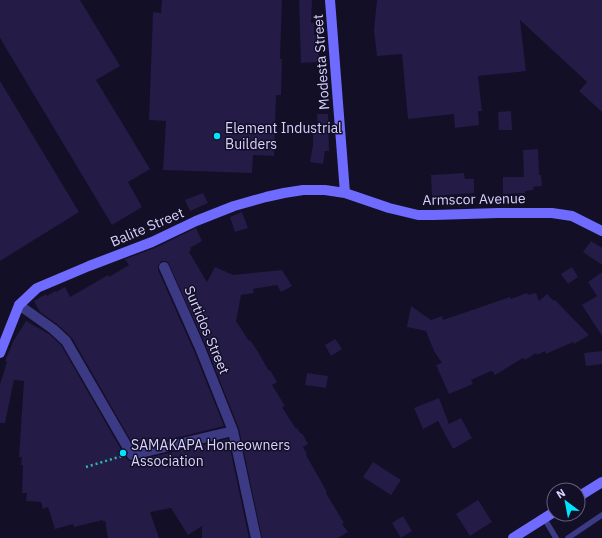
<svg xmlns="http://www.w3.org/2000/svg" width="602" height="538" font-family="'IBM Plex Sans',sans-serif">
  <rect width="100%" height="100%" fill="#130f26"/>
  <!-- building -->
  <path fill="#241b47" d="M0,0H80L120,66L96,80L150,169L128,182L142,207L112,225L0,38Z
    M162,0H282L280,59H282L281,95H276L274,156L253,155L252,173L163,170L166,121L149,120L153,12L161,13Z
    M299,0H312L311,23H314V35H318L319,62L301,63Z
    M377,0H602V112L579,91L587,82L520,20L526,71L478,76L482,111H478L479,125L455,128L454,114L408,119L402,54L377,56L374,30Z
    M0,81L79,212L0,261Z
    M511,111L512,130H499L498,112Z
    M317,114H328L329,151H325L323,164L310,162L313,145V132H318Z
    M538,149L539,175H541L542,186L533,187L534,190L525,191V193L503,194V177H524L523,150Z
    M464,173L465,179H474V193L432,196L431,175Z
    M203,193L208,203L190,211L185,200Z
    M242,212L248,228L235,232L230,217Z
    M196,228L202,241L190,248L191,250L189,252L207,282L215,267L233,275L282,270L292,286L281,292L277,285L253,289L254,293L241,295L236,321L249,341L250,340L258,352L269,371L270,370L277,382L272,385L285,406L282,407L296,429L297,428L301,434L302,433L308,444L303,447L307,454L306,455L327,492L326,493L344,523L342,524L348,532L338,538H262L239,429L206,346L168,262L165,261H161L158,266V270L194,351L224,426L135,448L72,338L57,324L40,312L34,301L46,294L47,296L55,291L56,292L65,287L70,297L108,275L109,277L129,265L125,259L155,248Z
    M591,241L602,248V265L583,252Z
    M572,267L578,277L568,284L561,274Z
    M602,272V336L582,305L597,296L588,282Z
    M527,293L528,295L536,293L539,301L547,294L554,301L555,300L589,335L574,344L573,342L546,354L545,351L537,355L536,353L525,360L523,358L495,375L493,372L491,371L471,380L473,384L449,394L436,365L442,363L434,351L426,331L407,327L411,306L431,320L442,316L443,320L510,297L511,299Z
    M26,321L49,334L61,345L126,458L129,461H134L228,439L249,538H202V526L188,535L171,508L150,512L159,538H108L105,521L103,522V520L74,527L73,524L55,529L48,507L43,509L41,502L26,501L27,493H22L23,465H21L22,457H19L24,381L14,380L5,423H0V384L7,362L5,361L14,340Z
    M335,339L342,349L331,356L325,345Z
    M602,351V364L586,366L584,353Z
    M307,373L328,376L326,388L305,385Z
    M439,398L449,424L461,418L472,438L453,449L438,421L423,429L414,408Z
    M373,462L401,480L391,495L363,477Z
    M478,500L492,522L470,536L456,514Z
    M403,516L412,531L401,538L392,523Z"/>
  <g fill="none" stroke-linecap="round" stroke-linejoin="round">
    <!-- path -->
    <path stroke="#2fb8b0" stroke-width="2.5" stroke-dasharray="2 3" stroke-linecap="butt" d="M86,467L122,456"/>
    <!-- lane -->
    <path stroke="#3d3a85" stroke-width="5.5" d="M544,518L556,538
      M568,538L602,515"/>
    <!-- street -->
    <path stroke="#3d3a85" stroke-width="10" d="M164,267L200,348L233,431L256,538
      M19,305L53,329L66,341L132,455L233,431"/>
    <!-- secondary -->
    <path stroke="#6f6bff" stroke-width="10" d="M330,0L345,193
      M0,353L19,305L37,288L89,266L152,242L196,221L234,206L266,197L284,193L303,190H325L345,193L389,208L418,215H434L498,213H552L572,216L602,231
      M578,497L602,482
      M513,538L554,512"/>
  </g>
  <!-- markers -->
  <g fill="#00e5ff" stroke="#130f26" stroke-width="1.5">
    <circle cx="217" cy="136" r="4"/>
    <circle cx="123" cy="453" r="4"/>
  </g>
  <g text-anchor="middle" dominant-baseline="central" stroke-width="3" stroke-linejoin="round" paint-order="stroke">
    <!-- street labels -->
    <g font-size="14" fill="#d9d4ff" stroke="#130f26">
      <text transform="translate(321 62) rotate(-94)">Modesta Street</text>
      <text transform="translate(474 199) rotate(-1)">Armscor Avenue</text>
      <text transform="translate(147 227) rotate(-23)">Balite Street</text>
      <text transform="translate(207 330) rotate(67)">Surtidos Street</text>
    </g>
    <!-- poi labels -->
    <g font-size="14" fill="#d9d4ff" stroke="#130f26" text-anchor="start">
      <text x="225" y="128">Element Industrial<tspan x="225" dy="16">Builders</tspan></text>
      <text x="131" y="445">SAMAKAPA Homeowners<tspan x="131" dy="16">Association</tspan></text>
    </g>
  </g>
  <!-- north arrow -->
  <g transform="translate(566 502) rotate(328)"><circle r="19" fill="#130f26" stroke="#625e7d"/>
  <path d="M0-3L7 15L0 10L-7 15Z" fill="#00e5ff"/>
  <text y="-6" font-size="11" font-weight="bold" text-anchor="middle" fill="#d9d4ff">N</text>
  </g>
</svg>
